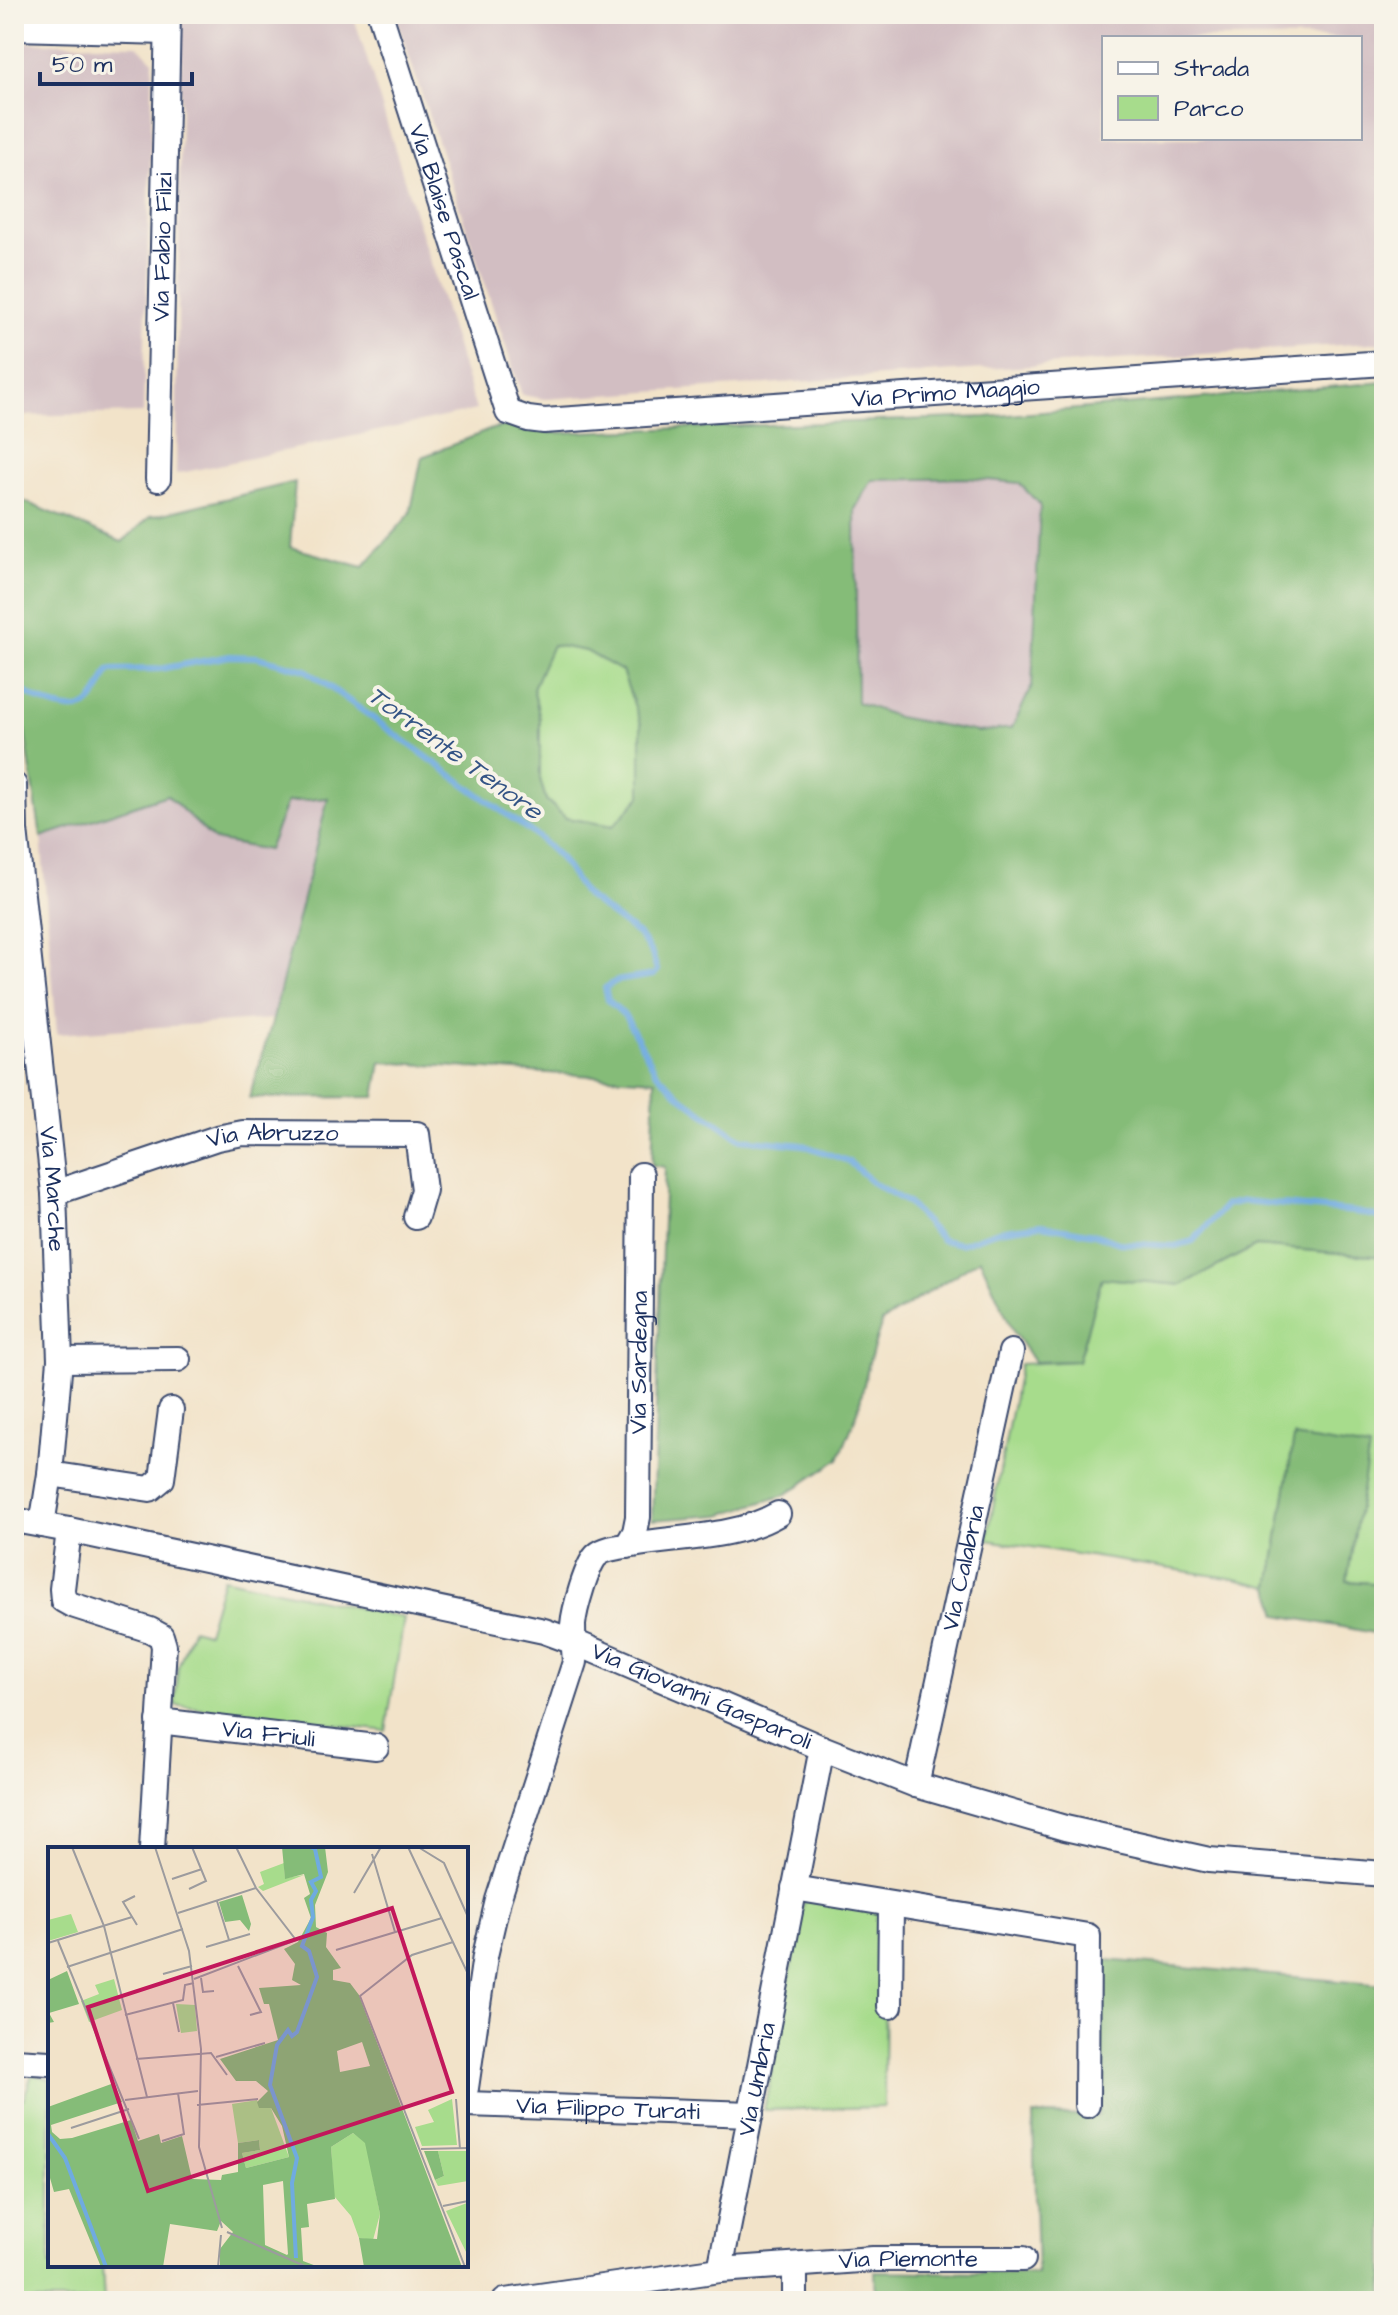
<svg xmlns="http://www.w3.org/2000/svg" width="1398" height="2315" font-family="'Architects Daughter',sans-serif">
  <rect width="100%" height="100%" fill="#f7f3e8"/>
  <filter id="ink" filterUnits="userSpaceOnUse"><feTurbulence type="fractalNoise" baseFrequency=".0125" numOctaves="2"/><feDisplacementMap in="SourceGraphic" scale="16" xChannelSelector="R" yChannelSelector="G"/><feConvolveMatrix kernelMatrix="1 2 1 2 8 2 1 2 1" color-interpolation-filters="sRGB"/></filter>
  <filter id="wash" filterUnits="userSpaceOnUse"><feTurbulence type="fractalNoise" baseFrequency=".006" numOctaves="4" result="noise"/><feDisplacementMap in="SourceGraphic" scale="32" xChannelSelector="R" yChannelSelector="G"/><feGaussianBlur stdDeviation="1.8" result="paint"/><feColorMatrix in="noise" values="0 0 0 0 0 0 0 0 0 0 0 0 0 0 0 0 0 1.4 0 .05"/><feComposite in="paint" operator="in"/></filter>
  <g filter="url(#wash)">
    <rect width="100%" height="100%" fill="#f2e3c9"/>
    <!-- industrial -->
    <path fill="#d2bec2" fill-rule="evenodd" d="M182,14H353L476,410L176,474Z
      M395,14H1384V342L545,399L522,395ZM1360,38V138H1104V38Z
      M14,42L137,45L153,61L143,413L14,416Z
      M967,478L1019,483L1040,505L1032,687L1012,728L978,732L897,717L856,701L855,509L872,480Z
      M167,794L214,840L287,802L329,798L273,1019L57,1034L41,837Z"/>
    <!-- green -->
    <path fill="#a7dc8c" stroke="#618675" stroke-width="2" d="M551,644L586,651L622,671L642,724L641,796L614,826L566,818L546,800L540,779V719L533,688Z
      M1256,1246L1384,1257V1584L1347,1581L1295,1437L1270,1587L1235,1579L987,1540L1020,1364L1078,1361L1102,1278L1182,1285Z
      M223,1578L404,1618L386,1731L175,1705L178,1667L192,1629L207,1633Z
      M804,1900L885,1912L884,2107L764,2110Z
      M32,2074L50,2079V2265H102L104,2301H14V2104L24,2098Z"/>
    <!-- forest -->
    <path fill="#85bc78" stroke="#50766b" stroke-width="2" fill-rule="evenodd" d="M1384,382V1257L1256,1246L1182,1285L1102,1278L1078,1361L1034,1362L1013,1331L980,1259L882,1322L869,1362L858,1411L839,1459L785,1495L720,1515L652,1520L665,1167L652,1165L655,1080L381,1062L375,1097L249,1098L273,1019L328,798L287,802L268,850L214,840L167,795L41,837L24,726L14,717V510L23,501L122,542L150,517L295,482L290,547L363,567L410,514L422,457L492,429L523,422L550,433L986,417ZM967,478L1019,483L1040,505L1032,686L1012,728L978,732L897,717L857,702L855,509L872,480ZM552,645L586,651L622,671L641,724V796L613,826L566,818L546,800L540,779V719L533,688Z
      M1294,1437L1369,1449L1347,1581L1384,1584V1635L1278,1615L1270,1587Z
      M1095,1959L1384,1985V2301H876L875,2271L1037,2274L1033,2115L1098,2116Z"/>
    <g fill="none" stroke-linecap="round" stroke-linejoin="round">
      <!-- stream -->
      <path stroke="#6fabe0" stroke-width="6" d="M14,684C28,697 73,720 90,703C98,696 104,679 109,670L159,669L230,656L257,657L306,670L538,837L560,858L585,895L639,935L652,954L657,970L654,975L616,981L605,988L608,1000L625,1016L656,1072L681,1097L741,1139L803,1145L848,1161L875,1184L908,1203L942,1240L961,1244L998,1231L1041,1225L1094,1234L1119,1243L1175,1246L1193,1241L1226,1205L1244,1201L1355,1212L1384,1218"/>
    </g>
  </g>
  <g filter="url(#ink)">
    <g fill="none" stroke-linecap="round" stroke-linejoin="round">
      <defs>
        <g id="minor">
          <path id="s1" d="M380,14L508,412L528,419L544,421L1384,363"/>
          <path d="M14,28L167,32"/>
          <path id="s2" d="M158,479L168,14"/>
          <path id="s3" d="M14,785L15,830L54,1193L60,1360L50,1474L42,1525"/>
          <path id="s4" d="M54,1193L217,1138L243,1133L417,1134L424,1190L416,1217"/>
          <path d="M60,1360L178,1359"/>
          <path d="M50,1474L150,1489L162,1479L171,1410"/>
          <path id="s5" d="M14,1520L69,1530L544,1631L574,1642L822,1748L916,1785L1065,1828L1209,1860L1384,1874"/>
          <path d="M69,1530L62,1589L63,1600L72,1605L150,1630L161,1636L164,1646L152,1849"/>
          <path id="s6" d="M627,1546L635,1532L638,1517L641,1175"/>
          <path id="s7" d="M159,1721L376,1747"/>
          <path id="s8" d="M916,1785L1011,1352"/>
          <path d="M794,1888L1088,1936L1087,2105"/>
          <path d="M890,2006L891,1905"/>
          <path d="M14,2061L50,2063"/>
          <path d="M466,2088L485,1956L498,1900L575,1662C574,1650 573,1637 573,1625C574,1611 587,1563 597,1555C606,1547 622,1547 633,1545C679,1537 737,1538 778,1514"/>
          <path id="s9" d="M466,2104L751,2114"/>
          <path d="M795,2265V2301"/>
          <path id="s10" d="M720,2270L822,1748"/>
          <path id="s11" d="M505,2301L720,2270L873,2259H1023"/>
        </g>
      </defs>
      <!-- minor casing -->
      <use href="#minor" stroke="#3b4a6e" stroke-width="28"/>
      <!-- minor -->
      <use href="#minor" stroke="#fff" stroke-width="24"/>
    </g>
  </g>
  <g text-anchor="middle" dominant-baseline="central" stroke-width="8" stroke-linejoin="round" paint-order="stroke">
    <!-- street labels -->
    <g font-size="24" fill="#1b2f5e" stroke="#f7f3e8">
      <text stroke="none"><textPath href="#s1" startOffset="208">Via Blaise Pascal</textPath></text>
      <text stroke="none"><textPath href="#s2" startOffset="232">Via Fabio Filzi</textPath></text>
      <text stroke="none"><textPath href="#s1" startOffset="858">Via Primo Maggio</textPath></text>
      <text stroke="none"><textPath href="#s4" startOffset="228">Via Abruzzo</textPath></text>
      <text stroke="none"><textPath href="#s3" startOffset="406">Via Marche</textPath></text>
      <text stroke="none"><textPath href="#s6" startOffset="186">Via Sardegna</textPath></text>
      <text stroke="none"><textPath href="#s8" startOffset="222">Via Calabria</textPath></text>
      <text stroke="none"><textPath href="#s5" startOffset="712">Via Giovanni Gasparoli</textPath></text>
      <text stroke="none"><textPath href="#s7" startOffset="110">Via Friuli</textPath></text>
      <text stroke="none"><textPath href="#s10" startOffset="194">Via Umbria</textPath></text>
      <text stroke="none"><textPath href="#s9" startOffset="142">Via Filippo Turati</textPath></text>
      <text stroke="none"><textPath href="#s11" startOffset="406">Via Piemonte</textPath></text>
    </g>
    <!-- water labels -->
    <g font-size="26" font-style="italic" fill="#345485" stroke="#f7f3e8">
      <text transform="translate(455 753) rotate(36)">Torrente Tenore</text>
    </g>
  </g>
  <!-- overview -->
  <g transform="translate(48 1847)">
    <rect width="420" height="420" fill="#f2e3c9"/>
    <path d="M236,16L237,31L256,28L215,44L210,40L216,37L212,25ZM23,67L30,85L0,94V73ZM66,132L74,163L41,175L33,154L51,147L47,138ZM128,157L147,158L149,184L133,186ZM404,252L409,298L374,299L367,280L386,275L380,263ZM209,253L212,261H223L241,310L198,321L194,306L212,303L211,293L190,296L184,257ZM305,286L318,296L332,367L325,393L311,391L303,369L286,349L283,300ZM390,304H420V334L390,339L387,333L396,329ZM419,356L420,360V409L398,364Z" fill="#a7dc8c"/>
    <path d="M234,0H277L280,25L267,58L268,80L279,86L278,100L293,121L285,123V133L302,136L311,148L414,420H316L311,391L329,392L332,367L317,296L305,286L283,300L287,352L259,357L261,380L253,381L255,414L271,420H172V402L185,385L173,374L169,384L122,377L115,420H53L21,342L6,345L0,324V260L66,236L74,255L3,278L4,285L12,292L24,291L83,273L90,294L111,287L113,296L134,289L144,332L173,333L174,328L190,325V296L211,293L212,303L194,306L198,321L241,310L234,279L223,261H211L209,255L220,244L208,234H188L172,212L230,193L221,157H216L211,141L253,138L244,133L247,117L236,102L250,95L263,71L256,51L262,47L256,27L237,32ZM314,195L322,219L292,225L289,204ZM235,334L240,407L239,408L217,398L215,338ZM194,48L203,77L201,84L192,73L177,75L171,55ZM19,124L31,157L1,166L6,175L0,176V133ZM376,304H390L396,329L387,333Z" fill="#85bc78" fill-rule="evenodd"/>
    <path fill="none" stroke="#6fabe0" stroke-width="4" d="M0,287L17,311L58,420M248,411L244,336L249,311L222,238L229,198L240,183L244,189L249,185L269,130L261,104L254,99L265,70L263,53L268,44L263,35L273,30L267,2L262,0"/>
    <path fill="none" stroke="#9c9b9e" stroke-width="2" d="M24,0L56,79L99,250M107,0L141,104L153,202L151,300L174,381M360,0L420,127M370,0L396,16L420,70M324,7L347,85M124,32L154,22M141,42L158,34L144,0M306,46L333,0M87,49L75,55L89,78M169,54L181,93M130,66L208,41M10,94L91,292M405,95L364,108L312,149L417,420M0,96L84,70M158,100L202,87M288,103L394,71M190,119L213,165L202,168M19,120L135,82M115,127L144,119M153,131L155,145L166,144M146,132L248,93L208,41L188,0M125,156L131,185M77,168L135,153L137,138L146,136M168,210L217,196M88,212L163,206L179,228M408,252L412,302M77,253L150,244M149,258L210,252M23,281L81,262M114,294L136,287L130,246M373,302L420,301M395,359L420,354M179,385L259,420M170,420L173,388"/>
    <path fill="#c2185b" fill-opacity="0.15" stroke="#c2185b" stroke-width="4" d="M344,61L404,245L100,344L40,160Z"/>
    <rect width="420" height="420" fill="none" stroke="#1b2f5e" stroke-width="4"/>
  </g>
  <!-- margin -->
  <rect width="1398" height="2315" fill="none" stroke="#f7f3e8" stroke-width="48"/>
  <!-- legend -->
  <rect x="1102" y="36" width="260" height="104" fill="#f7f3e8" stroke="#9fa5b1" stroke-width="2"/>
  <rect x="1118" y="62" width="40" height="12" fill="#ffffff" stroke="#9fa5b1" stroke-width="2"/>
  <text x="1174" y="76" font-size="24" fill="#1b2f5e">Strada</text>
  <rect x="1118" y="96" width="40" height="24" fill="#a7dc8c" stroke="#9fa5b1" stroke-width="2"/>
  <text x="1174" y="116" font-size="24" fill="#1b2f5e">Parco</text>
  <!-- scale -->
  <path d="M40 72v12h152v-12" fill="none" stroke="#1b2f5e" stroke-width="4"/>
  <text x="52" y="72" font-size="24" fill="#1b2f5e" stroke="#f7f3e8" stroke-width="6" paint-order="stroke">50 m</text>
</svg>
